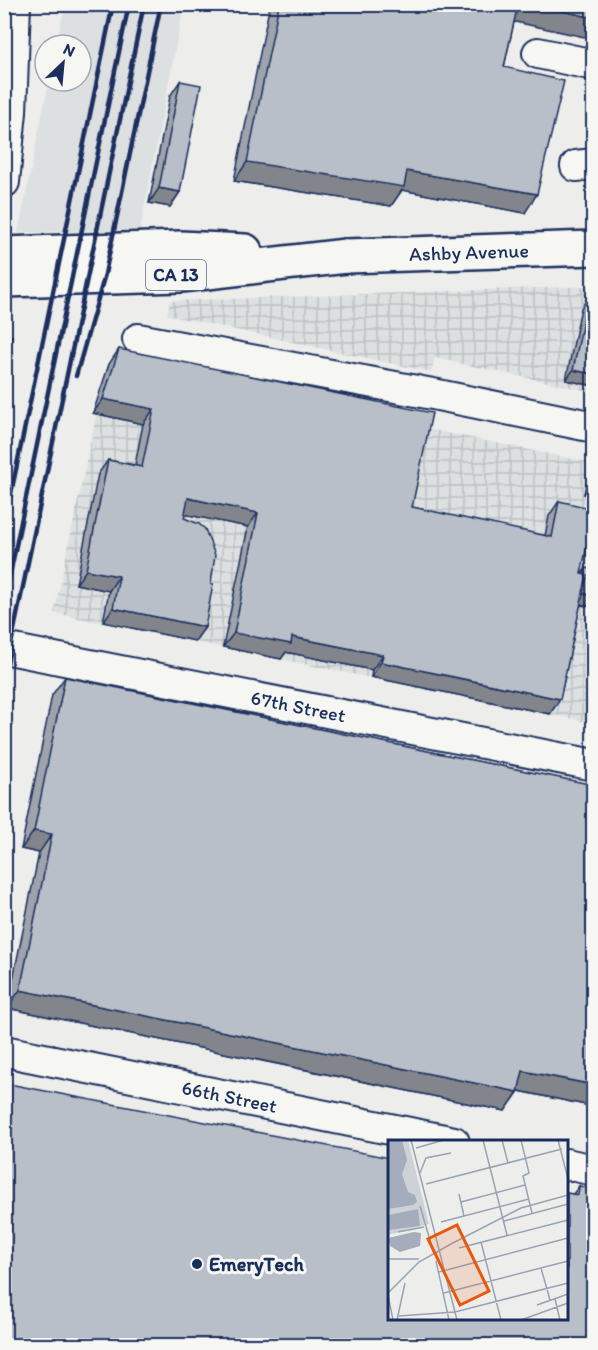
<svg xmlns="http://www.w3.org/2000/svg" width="598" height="1350" font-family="Itim,sans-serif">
  <defs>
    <pattern id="industrial-grid" width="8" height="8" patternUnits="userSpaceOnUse" patternTransform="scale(1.5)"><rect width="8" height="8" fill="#dde0e1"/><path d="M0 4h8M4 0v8" fill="none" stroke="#bdc0c3"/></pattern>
  </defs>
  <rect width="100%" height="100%" fill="#edeeec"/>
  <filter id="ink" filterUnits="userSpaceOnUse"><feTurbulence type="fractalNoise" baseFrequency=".0167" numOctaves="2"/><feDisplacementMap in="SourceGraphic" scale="12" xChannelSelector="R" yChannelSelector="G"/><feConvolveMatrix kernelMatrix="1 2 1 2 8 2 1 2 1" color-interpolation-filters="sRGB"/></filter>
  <g filter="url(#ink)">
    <!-- built -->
    <path fill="#dde0e1" d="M65,5H184L140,230L18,233L49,81H81V45H56Z"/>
    <!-- industrial -->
    <path fill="url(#industrial-grid)" d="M593,286V392L435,358L431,372L167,315L170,301Z
      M109,363L593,463V723L54,613L96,416L92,414Z"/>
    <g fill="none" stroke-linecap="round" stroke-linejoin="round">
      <defs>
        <g id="minor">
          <path d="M538,53L594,65"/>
          <path d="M576,166L594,164"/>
          <path d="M4,182L11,112L15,4"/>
          <path d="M138,339L438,395L594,427"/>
          <path id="s1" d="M4,648L594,765"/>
          <path id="s2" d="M4,1051L454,1142"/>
          <path d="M566,1164L594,1170"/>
        </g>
        <g id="major">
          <path id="s3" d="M346,256L594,248"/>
        </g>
        <path id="highway" d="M4,254L180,248L245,251
          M4,280L181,275L346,256"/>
      </defs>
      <!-- minor casing -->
      <use href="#minor" stroke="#1b2f5e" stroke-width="34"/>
      <!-- major casing -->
      <use href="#major" stroke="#1b2f5e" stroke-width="38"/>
      <!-- highway casing -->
      <use href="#highway" stroke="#1b2f5e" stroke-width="38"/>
      <!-- minor -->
      <use href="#minor" stroke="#f6f6f2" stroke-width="30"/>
      <!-- major -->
      <use href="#major" stroke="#f6f6f2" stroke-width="33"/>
      <!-- highway -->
      <use href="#highway" stroke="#f6f6f2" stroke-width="33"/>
      <!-- rail -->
      <path stroke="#1b2f5e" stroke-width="4.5" d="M76,376L105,274L161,4
        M4,527L113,4
        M4,603L129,4
        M4,678L144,4"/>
    </g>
    <!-- wall -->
    <path fill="#9fa4ac" stroke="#1b2f5e" stroke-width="1.5" d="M270,4H594L514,22L504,67L525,213L402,190L391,206L234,181Z
      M180,81V192L170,207L149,203L170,96Z
      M588,298L594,386L566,380L581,308Z
      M119,349L412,507L545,536L549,516L559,501L582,574L586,568L594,570V607L580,605L560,699L550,714L371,677L372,670L286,652L281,659L223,647L248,527L185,514L184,518L205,627L195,641L103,622L109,591L76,584L98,474L108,460L135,465L143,424L93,413L109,364Z
      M594,459V496L584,494L591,463Z
      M65,677L594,785V1101L590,1106L519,1091L505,1111L7,1008L39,853L21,849L52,695Z
      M579,1186L594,1346L573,1194Z"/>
    <!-- shaded-wall -->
    <path fill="#82868c" stroke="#1b2f5e" stroke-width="1.5" d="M516,4H532L594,18V39L506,20Z
      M247,162L407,171L537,194L525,213L402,190L391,206L234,181Z
      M159,188L180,192L170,207L149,203Z
      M573,370L594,374V386L566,380Z
      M103,399L154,409L143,424L93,413Z
      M591,484H594V496L584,494Z
      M188,498L258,513L248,527L178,513Z
      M86,570L119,576L109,591L76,584Z
      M581,593L594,596V607L574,603Z
      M113,608L205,627L195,641L103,622Z
      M234,633L292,637L383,655L372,670L286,652L281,659L223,647Z
      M381,662L560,699L550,714L371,677Z
      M34,831L52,834L39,853L21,849Z
      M20,990L518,1092L505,1111L7,1008Z
      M523,1071L594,1085V1101L590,1106L510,1089Z"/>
    <!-- building -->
    <path fill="#b9bfc8" stroke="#1b2f5e" stroke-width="1.5" d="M279,4H518L504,67L564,81L537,194L407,171L404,187L247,162Z
      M532,4H594V18Z
      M180,81L201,85L180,192L159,188Z
      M588,298L594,299V374L573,370Z
      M4,335L12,336L8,373L4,372Z
      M119,349L432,413L412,507L552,537L559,501L594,509V514L581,574L587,575L560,699L381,662L383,655L292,637L291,644L234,633L258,513L188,498L184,518L199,524L205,529L215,555L211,584H213L205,627L113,608L119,576L86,570L108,460L142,467L154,409L103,399Z
      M594,472V484H591Z
      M586,568L594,570V596L583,593L587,575L585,574Z
      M65,677L594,785V1085L523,1071L518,1092L20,990L52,834L34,831Z
      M4,1083L390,1158V1318H567V1193L578,1195L579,1186L594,1189V1346H4Z"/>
  </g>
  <!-- markers -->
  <circle fill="#1b2f5e" stroke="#f6f6f2" stroke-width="2" cx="197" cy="1264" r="6"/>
  <g text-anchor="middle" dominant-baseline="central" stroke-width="6" stroke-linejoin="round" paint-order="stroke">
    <!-- shield labels -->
    <rect fill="#f6f6f2" stroke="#5d6b8a" stroke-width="1.5" x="146" y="260" width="60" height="30" rx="4.5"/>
    <g font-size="18" font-weight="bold" fill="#1b2f5e">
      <text x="176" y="275">CA 13</text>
    </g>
    <!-- street labels -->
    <g font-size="20" fill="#1b2f5e" stroke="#f6f6f2">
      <text stroke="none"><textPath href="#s3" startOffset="123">Ashby Avenue</textPath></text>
      <text stroke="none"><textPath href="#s1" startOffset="300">67th Street</textPath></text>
      <text stroke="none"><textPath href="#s2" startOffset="230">66th Street</textPath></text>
    </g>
    <!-- poi labels -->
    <g font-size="20" font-weight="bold" fill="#1b2f5e" stroke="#f6f6f2" text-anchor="start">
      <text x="209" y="1264">EmeryTech</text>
    </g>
  </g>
  <!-- overview -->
  <g transform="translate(388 1140)">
    <rect width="180" height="180" fill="#edeeec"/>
    <path d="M0,0H20L41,84L0,95Z" fill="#ced2d7"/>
    <path d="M0,0H14L19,20L14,34L20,52L27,55L29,62L25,65L0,69ZM30,69L32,86L0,90V75ZM26,92L33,93L32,106L12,112L2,106L0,98Z" fill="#a5acbc"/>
    <path fill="none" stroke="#99a2b3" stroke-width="1.5" d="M23,0L69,180M95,0L119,95M114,0L120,23M133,0L141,33L135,36L144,73M170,0L180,39M28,8L56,0M32,33L38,18L63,13M38,44L174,9M71,54L76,76M73,62L137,45M32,66L46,114M116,81L180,64M53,82L141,59M10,92L36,87M93,102L113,180M63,104L133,68L180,55M71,108L180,80M0,119H31M48,121L61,180M153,128L162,160M51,132L180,98M0,153L31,122L63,104M56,153L180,121M0,155L5,180M167,159L172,180M149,165L180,154M11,176L67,172L180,143M9,180L17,143M133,180L180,163"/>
    <path fill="#e8590c" fill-opacity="0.15" stroke="#e8590c" stroke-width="3" d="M69,85L101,151L72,165L40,99Z"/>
    <rect width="180" height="180" fill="none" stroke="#1b2f5e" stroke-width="3"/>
  </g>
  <!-- margin -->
  <rect width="598" height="1350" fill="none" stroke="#f6f6f2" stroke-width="24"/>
  <rect x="12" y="12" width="574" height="1326" fill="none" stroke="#1b2f5e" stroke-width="2" filter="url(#ink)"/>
  <!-- north arrow -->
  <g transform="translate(63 63) rotate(26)"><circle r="28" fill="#f6f6f2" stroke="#9ea6b7" stroke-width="1.5"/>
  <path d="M0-4.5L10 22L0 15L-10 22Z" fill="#1b2f5e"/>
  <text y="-9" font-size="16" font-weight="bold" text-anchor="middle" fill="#1b2f5e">N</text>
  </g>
</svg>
